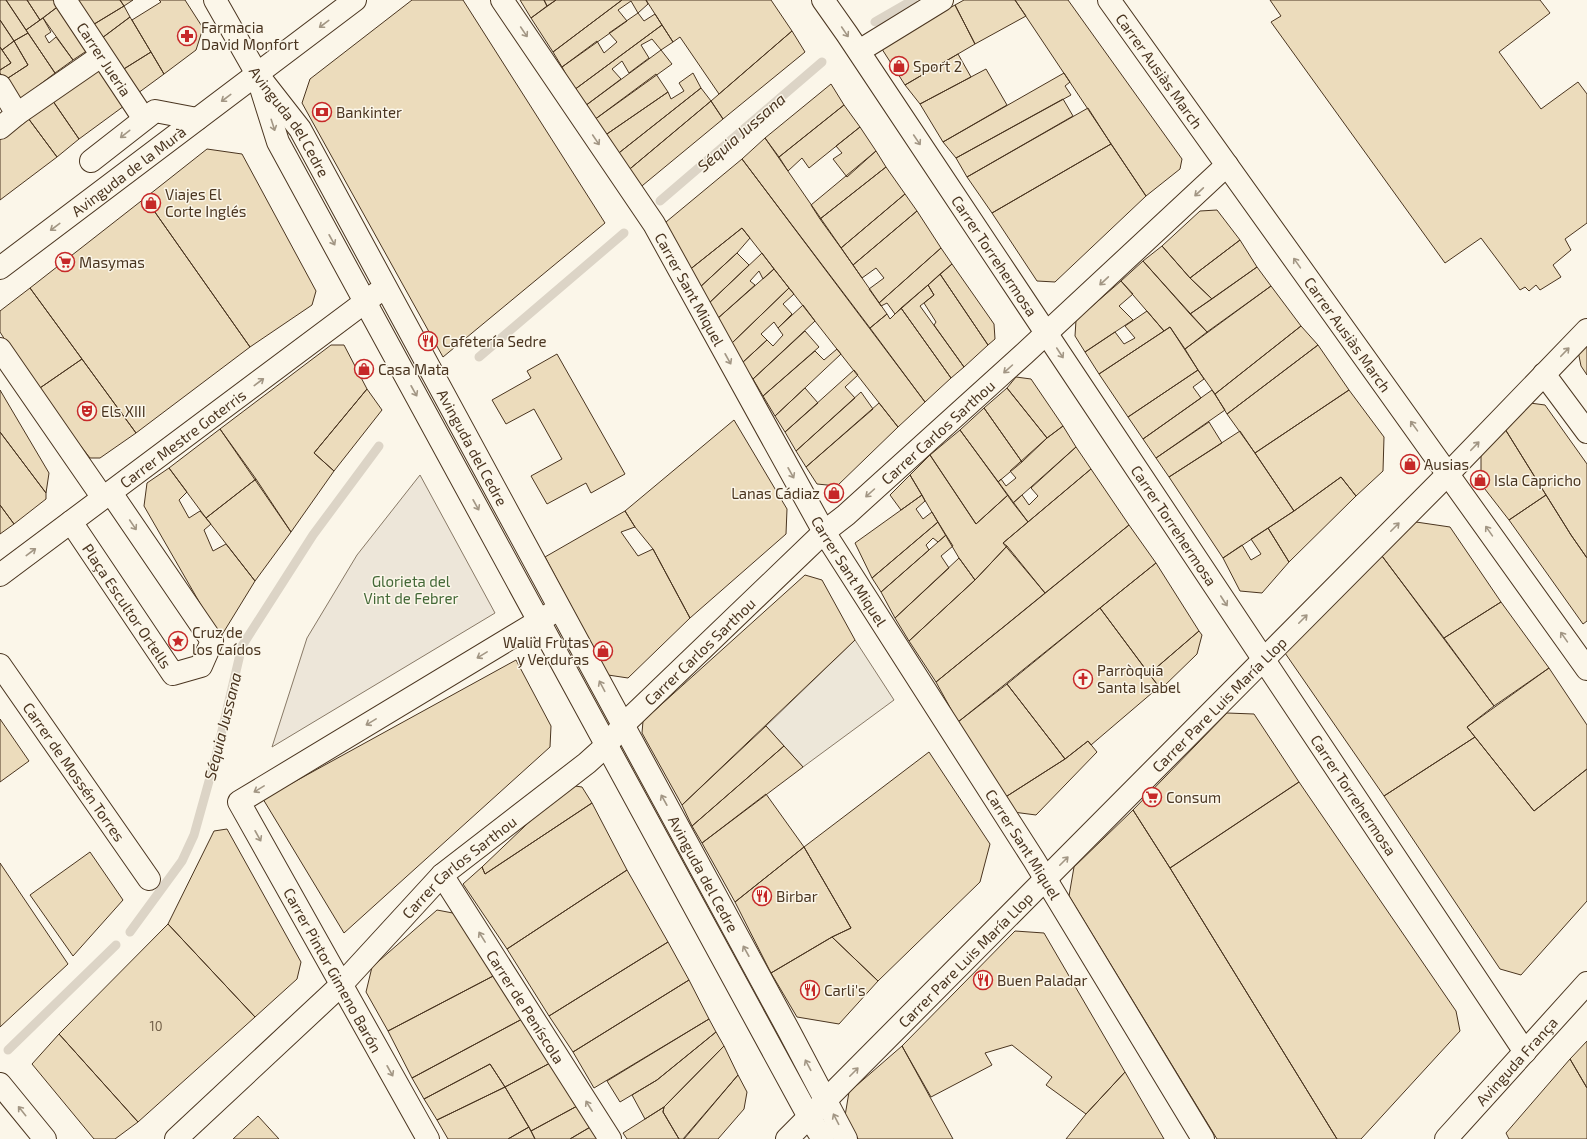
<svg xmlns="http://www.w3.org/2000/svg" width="1587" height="1139" font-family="'Exo 2',sans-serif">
  <rect width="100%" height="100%" fill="#fbf6e9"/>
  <!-- green -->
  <path fill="#ede6d9" stroke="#887966" d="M420,475L495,613L272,747L307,638L357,555Z"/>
  <!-- parking -->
  <path fill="#ede7d9" stroke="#887966" d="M855,640L894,700L803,767L766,726Z"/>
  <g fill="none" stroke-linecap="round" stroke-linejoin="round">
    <!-- stream -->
    <path stroke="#dcd4c6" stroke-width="9" d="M875,22L913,0
      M660,201L822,62
      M479,357L624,233
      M130,932L182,861L194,835L216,756L242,646L313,535L379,446
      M8,1050L116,945"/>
  </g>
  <!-- building -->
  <path fill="#ecdcbc" stroke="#4a3520" d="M0,0H6L28,33L14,41L0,20Z
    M6,0H27L40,20L26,30Z
    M27,0H56L60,5L40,20Z
    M72,0H120L124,6L91,26Z
    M120,0H133L124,6Z
    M159,0H185L203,28L196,50L164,74L132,20L161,2Z
    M412,0H463L605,223L443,357L302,103L310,79Z
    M520,0H544L547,6L531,18Z
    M544,0H556L547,6Z
    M556,0H622L553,52L531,18Z
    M622,0H646L648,4L638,13L631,1L618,10L627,21L562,67L553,52Z
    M646,0H771L792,31L719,94L680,37L673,42Z
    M964,0H1015L1026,16L975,44L955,5Z
    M1015,0H1068L1182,159L1180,169L1146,196Z
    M1270,0H1540L1550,13L1499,52L1541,109L1578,82L1587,94V223L1565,239L1571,250L1553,265L1561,277L1540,290L1536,285L1529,291L1525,287L1520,290L1481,238L1445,263L1271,22L1281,16Z
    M60,5L88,50L73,60L43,18Z
    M955,5L975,44L905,85L880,46Z
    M124,6L130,17L98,41L91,26Z
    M638,13L644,21L655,14L662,25L574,90L562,67L597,41L604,53L617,42L609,33Z
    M130,17L151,52L119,72L98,41Z
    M43,18L51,32L45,36L49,43L56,37L73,60L55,73L26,30Z
    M0,20L14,41L2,50L0,47Z
    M662,25L673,42L661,50L652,39L641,45L649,58L629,73L622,61L612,69L621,79L585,106L574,90Z
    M792,31L805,52L723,119L711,101Z
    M28,33L55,73L17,102L5,80L28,65L14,41Z
    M14,41L28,65L5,80L0,73V70L11,63L2,50Z
    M0,47L11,63L0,70Z
    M661,50L672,64L594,120L585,106Z
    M151,52L164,74L134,96L119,72Z
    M958,54L971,77L920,104L905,85Z
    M98,69L124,106L79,139L53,101Z
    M986,69L1007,105L943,142L920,104Z
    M693,73L701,88L615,156L604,136L668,92L671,99L684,91L679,83Z
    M1064,73L1070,82L1065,86L1071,95L956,158L943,142Z
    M656,74L668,92L604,136L594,120Z
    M831,84L844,105L779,157L765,138Z
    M701,88L711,101L625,173L615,156Z
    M50,97L79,139L57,157L28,118Z
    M1063,99L1073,116L967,177L956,158Z
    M711,101L723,119L637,190L625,173Z
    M844,105L860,127L809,168L802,158L788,171L779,157Z
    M1088,108L1111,144L992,213L967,177Z
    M28,118L57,157L0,200V138Z
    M860,127L876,151L847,177L833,159L842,153L836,146Z
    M765,138L887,314L870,328L742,159Z
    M1111,144L1146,196L1055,282L1037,281L992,213Z
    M207,149L242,154L316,291L312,305L250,347L145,198Z
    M876,151L886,167L820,219L811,205Z
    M742,159L925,402L898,427L742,228L688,271L663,232L666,222Z
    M886,167L905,194L841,248L820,219Z
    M905,194L917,211L853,265L841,248Z
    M145,198L250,347L136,433L30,288Z
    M1217,210L1240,240L1190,278L1162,246L1200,211Z
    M917,211L941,248L879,303L869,289L884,278L876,268L862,278L853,265Z
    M742,228L750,238L737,253L698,289L688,271Z
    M1240,240L1257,267L1212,299L1190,278Z
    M1162,246L1190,278L1212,299L1190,314L1143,261Z
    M941,248L952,264L895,314L887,303L881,306L879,303Z
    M737,253L749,265L707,305L698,289Z
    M762,253L774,269L763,279L759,271L750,281L755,285L717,319L707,305Z
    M1143,261L1207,332L1185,349L1170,327L1164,331L1121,281Z
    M952,264L994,324L995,339L988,345L940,274Z
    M1257,267L1271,286L1207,332L1190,314Z
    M774,269L789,288L732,343L717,319Z
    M940,274L988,345L964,367L934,325L936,322L924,303L934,295L928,285Z
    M1121,281L1133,294L1119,306L1133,320L1085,352L1075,336L1076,320Z
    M928,285L934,295L920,306L964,367L951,378L901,308Z
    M1271,286L1301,326L1215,394L1198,370L1185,349Z
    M30,288L82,359L37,390L0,332V311Z
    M789,288L794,294L783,304L792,314L778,328L774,322L761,334L767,340L742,363L732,343Z
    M803,305L815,321L753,379L742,363L767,340L773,346L783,335L778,328Z
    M901,308L951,378L925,402L870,328L887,314L890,319Z
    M1147,311L1164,331L1099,374L1085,352L1115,332L1124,344L1135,338L1125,326Z
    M1301,326L1318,345L1227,414L1215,394Z
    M1170,327L1198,370L1128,417L1099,374Z
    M805,331L819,347L763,396L753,379Z
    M1587,342V375L1581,366L1578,351Z
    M331,345H344L367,389L314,453L334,471L291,532L220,429Z
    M1318,345L1349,390L1255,453L1227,414Z
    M837,349L841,354L775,416L763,396L815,351L824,360Z
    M557,354L625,474L591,493L586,483L547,504L531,476L562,459L534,409L506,424L492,400L531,378L527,371Z
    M82,359L136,433L100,458H90L37,390Z
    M854,370L858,375L845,387L855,398L796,451L785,432Z
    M1198,370L1204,379L1193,387L1201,398L1143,439L1128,417Z
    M1016,377L1031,379L1063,426L1047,438L1007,388Z
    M805,388L818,403L785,432L775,416Z
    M1007,388L1047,438L1022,462L984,408Z
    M367,389L382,410L334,471L314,453Z
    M0,390L49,473L46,493L0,432Z
    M1212,390L1225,410L1156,458L1143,439Z
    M1349,390L1384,437L1383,471L1356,496L1341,477L1294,511L1255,453Z
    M861,392L873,409L806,467L796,451Z
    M879,403L898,427L837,486L817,484L806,467Z
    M1530,403L1545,405L1587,464V558L1571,535L1505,429Z
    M984,408L1022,462L998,482L960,430Z
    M734,420L787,509L786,534L690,618L653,549L635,527L625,511Z
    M1209,422L1222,443L1169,477L1156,458Z
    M1063,426L1076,447L1013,503L998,482L1001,479L1006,486L1016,478L1010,471L1047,438Z
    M220,429L256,479L206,518L169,468Z
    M1505,429L1546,495L1509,520L1481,484V456Z
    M960,430L1008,495L976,524L930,455Z
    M1240,431L1294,511L1223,558L1169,477Z
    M0,432L46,493V499L14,524L0,505Z
    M1076,447L1091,469L1028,522L1013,503L1022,495L1029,505L1038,496L1031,488Z
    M930,455L976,524L1008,495L1028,522L1003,543L1007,546L975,580L959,558L910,475Z
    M169,468L187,492L179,500L189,518L200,511L211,524L204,530L213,551L226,544L255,581L220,638L144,506L147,483Z
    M1091,469L1129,525L1045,593L1003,543Z
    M910,475L922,495L901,510L890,495Z
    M1341,477L1356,496L1289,562L1268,528L1294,511Z
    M256,479L291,532L255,581L206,518Z
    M922,495L925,501L916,509L923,519L932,512L938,522L872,578L855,543Z
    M1546,495L1571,535L1587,558V621L1583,624L1509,520Z
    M0,505L14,524L0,534Z
    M625,511L635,527L621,532L638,556L653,549L690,618L628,678L608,675L545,557Z
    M938,522L946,535L938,542L933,538L926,545L929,550L881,592L872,578Z
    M1416,522L1450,527L1501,602L1444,638L1382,556Z
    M1129,525L1156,563L958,722L936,682Z
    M1268,528L1289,562L1262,593L1240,591L1223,558L1242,545L1251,560L1261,554L1251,539Z
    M946,535L953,546L941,556L949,568L895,618L881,592Z
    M1007,546L1045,593L936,682L909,641L975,580Z
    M1382,556L1494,706L1467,727L1475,737L1384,796L1285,653Z
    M959,558L975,580L909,641L895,618Z
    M1156,563L1199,631L1149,674L1100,608Z
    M805,575L822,580L855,640L682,805L642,733L643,721Z
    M1501,602L1549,668L1494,706L1444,638Z
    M1100,608L1159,687L1091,745L1088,741L1065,759L1007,684Z
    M1199,631L1202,635L1197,654L1161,689L1149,674Z
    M516,660L551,726L550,747L344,933L263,799Z
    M1549,668L1587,725V769L1534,811L1467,727Z
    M1007,684L1065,759L1004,798L958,722Z
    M1227,713L1254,714L1299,782L1170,868L1133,810Z
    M0,719L29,761L0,782Z
    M766,726L784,746L692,826L682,805Z
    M1475,737L1534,811L1587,769V901L1521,975L1500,969L1384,796Z
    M1088,741L1097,752L1036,815L1013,812L1004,798L1065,759Z
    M784,746L803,767L702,843L692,826Z
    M929,752L990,844L980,882L878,981L832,937L851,928L804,847Z
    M1299,782L1456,1011L1460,1031L1361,1139H1337L1170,868Z
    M568,785L582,787L592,803L485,874L482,867Z
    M766,794L804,847L735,902L702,843Z
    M592,803L627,870L507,949L463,884L482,867L485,874Z
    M1133,810L1170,868L1337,1139H1217L1069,896L1074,867Z
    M227,829L301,962L297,979L255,1017L168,924L214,831Z
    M804,847L851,928L832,937L771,973L735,902Z
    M90,852L123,900L73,956L30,895Z
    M0,863L68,964L0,1027Z
    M627,870L668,942L549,1016L507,949Z
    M437,910L458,914L497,974L388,1031L366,992L372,967Z
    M168,924L255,1017L138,1122L59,1034Z
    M1015,931L1044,933L1125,1072L1086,1114L1046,1085L1052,1077L1012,1045L985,1053L992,1065L931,1097L902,1046Z
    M832,937L878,981L839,1024L797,1017L771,973Z
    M668,942L689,980L573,1052L549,1016Z
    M497,974L524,1018L412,1078L388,1031Z
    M689,980L709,1019L594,1088L573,1052Z
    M524,1018L552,1062L505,1087L490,1064L424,1099L412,1078Z
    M709,1019L716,1032L657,1080L620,1102L607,1081Z
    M716,1032L724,1046L664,1107L645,1119L632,1095L657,1080Z
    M59,1034L138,1122L115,1139H94L32,1064Z
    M1587,1041V1088L1570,1059Z
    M724,1046L738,1075L683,1139H679L663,1112L664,1107Z
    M902,1046L953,1139H858L845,1116L849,1092Z
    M1570,1059L1587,1088V1139H1509L1506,1133Z
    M552,1062L579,1105L531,1131L505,1087Z
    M490,1064L505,1087L437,1120L424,1099Z
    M1125,1072L1164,1139H1066L1086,1114Z
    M738,1075L747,1092L744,1109L718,1139H684Z
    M505,1087L529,1127L508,1139H448L437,1120Z
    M579,1105L592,1126L570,1139H535L531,1131Z
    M664,1107L663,1112L679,1139H627L623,1133Z
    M258,1116L279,1139H233Z
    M592,1126L600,1139H570Z
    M529,1127L535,1139H508Z"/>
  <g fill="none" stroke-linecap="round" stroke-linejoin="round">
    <defs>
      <g id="minor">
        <path id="s1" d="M65,0L144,119"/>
        <path id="s2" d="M215,0L257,74L300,129L789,1031L846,1139"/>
        <path id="s3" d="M502,0L654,224L824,532L1034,860L1203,1139"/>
        <path id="s4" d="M823,0L847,34L1525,1052"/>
        <path id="s5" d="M1109,0L1587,669"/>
        <path d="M859,51L942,0"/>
        <path d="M0,86L17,114"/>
        <path d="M261,88L278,142L809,1117L823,1139"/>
        <path d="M0,128L17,114L101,56"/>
        <path d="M91,161L155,111L197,119"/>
        <path d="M0,349L103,498"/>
        <path d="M1544,374L1587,432"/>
        <path id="s6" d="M71,522L173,674L201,666L212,641L111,493"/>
        <path id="s7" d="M0,575L377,293"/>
        <path id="s8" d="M0,665L149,879"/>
        <path id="s9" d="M442,875L610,1139"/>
        <path d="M0,1084L45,1139"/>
        <path id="s10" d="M176,1139L341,985L442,875L587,763L607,745L623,725L824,532L846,515L1024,354L1227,165"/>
        <path d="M428,1139L239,802L552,613"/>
        <path id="s11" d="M787,1139L1448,474L1587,330"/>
      </g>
      <g id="major">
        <path id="s12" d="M0,268L355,0"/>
        <path id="s13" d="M1446,1139L1587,983"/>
      </g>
    </defs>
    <!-- minor casing -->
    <use href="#minor" stroke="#4a3520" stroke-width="24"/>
    <!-- major casing -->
    <use href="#major" stroke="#4a3520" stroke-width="24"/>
    <!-- minor -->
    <use href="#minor" stroke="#fbf6e9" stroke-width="22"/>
    <!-- major -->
    <use href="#major" stroke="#fbf6e9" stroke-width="22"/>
  </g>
  <!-- one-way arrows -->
  <defs><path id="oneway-shaft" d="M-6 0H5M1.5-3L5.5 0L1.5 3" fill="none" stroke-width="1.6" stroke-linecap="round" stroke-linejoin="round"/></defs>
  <g stroke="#a29684">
    <use href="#oneway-shaft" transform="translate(324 24) rotate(143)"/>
    <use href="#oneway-shaft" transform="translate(524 32) rotate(56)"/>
    <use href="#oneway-shaft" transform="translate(845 32) rotate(56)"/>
    <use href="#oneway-shaft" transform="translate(226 98) rotate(143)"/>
    <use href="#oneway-shaft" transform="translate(273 125) rotate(72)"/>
    <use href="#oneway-shaft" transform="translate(125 134) rotate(142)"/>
    <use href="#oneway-shaft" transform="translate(596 140) rotate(56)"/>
    <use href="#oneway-shaft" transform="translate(917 140) rotate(56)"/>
    <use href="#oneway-shaft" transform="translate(1199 192) rotate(137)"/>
    <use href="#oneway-shaft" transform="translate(55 227) rotate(143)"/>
    <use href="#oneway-shaft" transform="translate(332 240) rotate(61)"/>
    <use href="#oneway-shaft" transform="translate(1297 263) rotate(-125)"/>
    <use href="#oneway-shaft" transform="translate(1104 281) rotate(137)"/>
    <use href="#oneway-shaft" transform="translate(1565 352) rotate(-46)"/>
    <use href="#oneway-shaft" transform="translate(1060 353) rotate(57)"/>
    <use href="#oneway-shaft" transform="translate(728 359) rotate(61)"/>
    <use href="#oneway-shaft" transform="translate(1008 369) rotate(138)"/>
    <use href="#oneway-shaft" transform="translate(259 382) rotate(-37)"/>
    <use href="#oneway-shaft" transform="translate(414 391) rotate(61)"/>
    <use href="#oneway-shaft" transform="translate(1414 426) rotate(-126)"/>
    <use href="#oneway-shaft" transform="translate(1475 446) rotate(-46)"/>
    <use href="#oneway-shaft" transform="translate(791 473) rotate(61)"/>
    <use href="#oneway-shaft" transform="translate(870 493) rotate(138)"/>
    <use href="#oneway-shaft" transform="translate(476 505) rotate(61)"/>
    <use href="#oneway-shaft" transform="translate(133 525) rotate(56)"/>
    <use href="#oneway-shaft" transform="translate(1395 527) rotate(-45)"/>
    <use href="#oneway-shaft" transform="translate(1489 531) rotate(-125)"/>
    <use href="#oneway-shaft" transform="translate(31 552) rotate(-37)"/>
    <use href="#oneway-shaft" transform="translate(1224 601) rotate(57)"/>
    <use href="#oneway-shaft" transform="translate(1303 619) rotate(-45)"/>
    <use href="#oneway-shaft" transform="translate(1564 637) rotate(-125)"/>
    <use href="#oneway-shaft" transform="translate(482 655) rotate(149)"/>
    <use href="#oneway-shaft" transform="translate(602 686) rotate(-118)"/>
    <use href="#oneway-shaft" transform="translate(371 722) rotate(149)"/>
    <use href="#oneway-shaft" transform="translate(259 789) rotate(149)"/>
    <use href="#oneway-shaft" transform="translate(664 800) rotate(-119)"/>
    <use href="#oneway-shaft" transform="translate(258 836) rotate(61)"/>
    <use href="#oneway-shaft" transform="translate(1064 861) rotate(-45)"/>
    <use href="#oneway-shaft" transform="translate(482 937) rotate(-122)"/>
    <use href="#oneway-shaft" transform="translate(746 951) rotate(-119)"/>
    <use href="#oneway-shaft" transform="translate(808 1065) rotate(-118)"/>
    <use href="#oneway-shaft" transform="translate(390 1071) rotate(61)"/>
    <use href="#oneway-shaft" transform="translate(854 1072) rotate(-45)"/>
    <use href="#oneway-shaft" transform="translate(589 1106) rotate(-122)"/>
    <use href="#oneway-shaft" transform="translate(22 1111) rotate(-129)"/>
    <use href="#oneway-shaft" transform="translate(836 1119) rotate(-117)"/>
  </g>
  <!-- icons -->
  <defs>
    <symbol id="pharmacy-ring" viewBox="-11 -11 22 22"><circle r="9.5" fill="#fbf6e9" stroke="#c62828" stroke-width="1.5"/><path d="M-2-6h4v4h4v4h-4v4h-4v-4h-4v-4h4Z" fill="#c62828"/></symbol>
    <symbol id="shop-ring" viewBox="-11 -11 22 22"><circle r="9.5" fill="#fbf6e9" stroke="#c62828" stroke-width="1.5"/><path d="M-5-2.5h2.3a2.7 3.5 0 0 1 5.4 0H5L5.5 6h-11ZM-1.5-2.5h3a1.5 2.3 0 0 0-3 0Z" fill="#c62828"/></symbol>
    <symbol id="bank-ring" viewBox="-11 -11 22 22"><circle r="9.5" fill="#fbf6e9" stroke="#c62828" stroke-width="1.5"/><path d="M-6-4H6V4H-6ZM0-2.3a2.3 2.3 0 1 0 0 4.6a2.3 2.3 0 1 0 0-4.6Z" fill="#c62828"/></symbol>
    <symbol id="supermarket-ring" viewBox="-11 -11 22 22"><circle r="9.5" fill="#fbf6e9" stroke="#c62828" stroke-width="1.5"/><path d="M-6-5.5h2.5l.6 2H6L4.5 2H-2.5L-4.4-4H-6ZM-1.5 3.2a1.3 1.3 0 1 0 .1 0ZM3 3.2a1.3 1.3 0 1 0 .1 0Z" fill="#c62828"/></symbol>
    <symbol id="restaurant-ring" viewBox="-11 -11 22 22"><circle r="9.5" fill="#fbf6e9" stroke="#c62828" stroke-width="1.5"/><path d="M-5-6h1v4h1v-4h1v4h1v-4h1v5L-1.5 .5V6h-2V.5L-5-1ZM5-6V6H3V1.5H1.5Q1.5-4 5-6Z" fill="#c62828"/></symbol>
    <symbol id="theatre-ring" viewBox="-11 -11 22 22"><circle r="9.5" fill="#fbf6e9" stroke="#c62828" stroke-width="1.5"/><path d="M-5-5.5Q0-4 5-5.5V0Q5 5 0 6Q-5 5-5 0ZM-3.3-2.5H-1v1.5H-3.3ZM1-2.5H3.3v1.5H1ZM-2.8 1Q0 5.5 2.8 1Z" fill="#c62828"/></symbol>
    <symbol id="sight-ring" viewBox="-11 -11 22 22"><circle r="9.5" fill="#fbf6e9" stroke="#c62828" stroke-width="1.5"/><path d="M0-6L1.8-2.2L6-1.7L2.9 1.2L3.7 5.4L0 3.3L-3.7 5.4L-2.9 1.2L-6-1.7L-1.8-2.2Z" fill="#c62828"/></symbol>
    <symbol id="church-ring" viewBox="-11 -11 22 22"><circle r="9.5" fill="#fbf6e9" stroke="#c62828" stroke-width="1.5"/><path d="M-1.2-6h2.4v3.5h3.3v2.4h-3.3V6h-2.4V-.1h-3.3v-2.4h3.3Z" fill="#c62828"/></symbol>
  </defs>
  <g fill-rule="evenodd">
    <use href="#pharmacy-ring" x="176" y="25" width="22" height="22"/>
    <use href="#shop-ring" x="888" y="55" width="22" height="22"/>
    <use href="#bank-ring" x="311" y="101" width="22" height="22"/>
    <use href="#shop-ring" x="140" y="192" width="22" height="22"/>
    <use href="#supermarket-ring" x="54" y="251" width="22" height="22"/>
    <use href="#restaurant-ring" x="417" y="330" width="22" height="22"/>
    <use href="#shop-ring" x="353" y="358" width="22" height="22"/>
    <use href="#theatre-ring" x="76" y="400" width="22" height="22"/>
    <use href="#shop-ring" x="1399" y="453" width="22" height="22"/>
    <use href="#shop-ring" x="1469" y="469" width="22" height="22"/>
    <use href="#shop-ring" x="823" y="482" width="22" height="22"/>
    <use href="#sight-ring" x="167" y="630" width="22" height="22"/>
    <use href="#shop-ring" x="592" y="640" width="22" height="22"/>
    <use href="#church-ring" x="1072" y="668" width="22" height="22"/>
    <use href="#supermarket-ring" x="1141" y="786" width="22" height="22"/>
    <use href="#restaurant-ring" x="751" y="885" width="22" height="22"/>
    <use href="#restaurant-ring" x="972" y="969" width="22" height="22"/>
    <use href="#restaurant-ring" x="799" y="979" width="22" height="22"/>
  </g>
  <g text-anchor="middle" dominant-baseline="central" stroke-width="3" stroke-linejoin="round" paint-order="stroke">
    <!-- number labels -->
    <g font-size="13" fill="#725f47">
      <text x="156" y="1026">10</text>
    </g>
    <!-- poi labels -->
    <g font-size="15" fill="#4a3520" stroke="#fbf6e9" text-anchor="start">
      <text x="201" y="27">Farmacia<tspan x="201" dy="17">David Monfort</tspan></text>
      <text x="913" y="66">Sport 2</text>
      <text x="336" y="112">Bankinter</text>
      <text x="165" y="194">Viajes El<tspan x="165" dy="17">Corte Inglés</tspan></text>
      <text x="79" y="262">Masymas</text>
      <text x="442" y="341">Cafetería Sedre</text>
      <text x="378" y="369">Casa Mata</text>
      <text x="101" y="411">Els XIII</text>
      <text x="1424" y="464">Ausias</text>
      <text x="1494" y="480">Isla Capricho</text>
      <text x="820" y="493" text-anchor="end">Lanas Cádiaz</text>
      <text x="192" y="632">Cruz de<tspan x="192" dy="17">los Caídos</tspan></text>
      <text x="589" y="642" text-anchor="end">Walid Frutas<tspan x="589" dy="17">y Verduras</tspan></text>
      <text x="1097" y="670">Parròquia<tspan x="1097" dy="17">Santa Isabel</tspan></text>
      <text x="1166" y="797">Consum</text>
      <text x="776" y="896">Birbar</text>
      <text x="997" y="980">Buen Paladar</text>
      <text x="824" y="990">Carli's</text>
    </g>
    <!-- street labels -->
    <g font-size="15" fill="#4a3520" stroke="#fbf6e9">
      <text stroke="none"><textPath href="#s1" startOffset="71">Carrer Jueria</textPath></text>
      <text stroke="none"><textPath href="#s5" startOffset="87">Carrer Ausiàs March</textPath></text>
      <text stroke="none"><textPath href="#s2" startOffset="143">Avinguda del Cedre</textPath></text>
      <text stroke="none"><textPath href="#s12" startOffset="161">Avinguda de la Murà</textPath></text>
      <text stroke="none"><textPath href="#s4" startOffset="308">Carrer Torrehermosa</textPath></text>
      <text stroke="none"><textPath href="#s3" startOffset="345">Carrer Sant Miquel</textPath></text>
      <text stroke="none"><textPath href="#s5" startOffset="411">Carrer Ausiàs March</textPath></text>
      <text stroke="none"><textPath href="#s10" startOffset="1041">Carrer Carlos Sarthou</textPath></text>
      <text stroke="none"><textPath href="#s7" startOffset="228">Carrer Mestre Goterris</textPath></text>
      <text stroke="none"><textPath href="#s2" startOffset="517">Avinguda del Cedre</textPath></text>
      <text stroke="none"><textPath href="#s4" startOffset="632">Carrer Torrehermosa</textPath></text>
      <text stroke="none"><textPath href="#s3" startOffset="669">Carrer Sant Miquel</textPath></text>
      <text stroke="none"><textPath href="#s6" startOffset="101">Plaça Escultor Ortells</textPath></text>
      <text stroke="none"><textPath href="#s10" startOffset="717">Carrer Carlos Sarthou</textPath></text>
      <text stroke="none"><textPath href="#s11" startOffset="613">Carrer Pare Luis María Llop</textPath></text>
      <text stroke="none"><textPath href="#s8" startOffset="130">Carrer de Mossén Torres</textPath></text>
      <text stroke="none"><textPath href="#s4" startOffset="956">Carrer Torrehermosa</textPath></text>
      <text stroke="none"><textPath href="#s3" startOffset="993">Carrer Sant Miquel</textPath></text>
      <text stroke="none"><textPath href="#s10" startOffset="393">Carrer Carlos Sarthou</textPath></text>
      <text stroke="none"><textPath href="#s2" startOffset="1002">Avinguda del Cedre</textPath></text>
      <text stroke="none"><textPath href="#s11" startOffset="253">Carrer Pare Luis María Llop</textPath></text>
      <text transform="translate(333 970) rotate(61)">Carrer Pintor Gimeno Barón</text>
      <text stroke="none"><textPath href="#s9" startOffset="156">Carrer de Peníscola</textPath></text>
      <text stroke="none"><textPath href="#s13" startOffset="105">Avinguda França</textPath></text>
    </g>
    <!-- park labels -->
    <g font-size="15" fill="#436837" stroke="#fbf6e9">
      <text x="411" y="581">Glorieta del<tspan x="411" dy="17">Vint de Febrer</tspan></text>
    </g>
    <!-- water labels -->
    <g font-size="16" font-style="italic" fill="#4a3520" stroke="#fbf6e9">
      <text transform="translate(741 132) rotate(-41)">Séquia Jussana</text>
      <text transform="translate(222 726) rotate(-76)">Séquia Jussana</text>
    </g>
  </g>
</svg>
